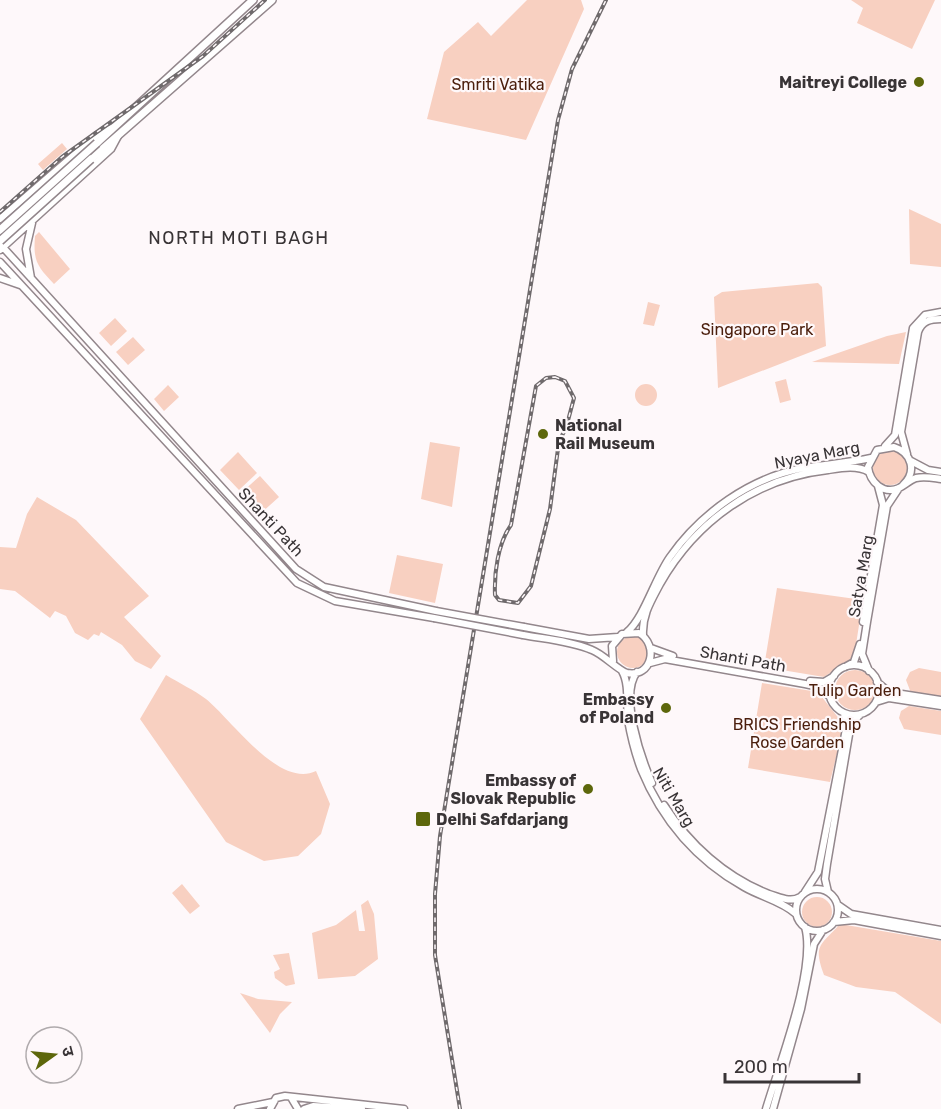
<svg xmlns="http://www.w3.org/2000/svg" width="941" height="1109" font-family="Rubik,'Noto Sans Devanagari',sans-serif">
  <rect width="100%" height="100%" fill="#fef8fa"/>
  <!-- green -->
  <path fill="#f8d0c1" d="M527,0H581L584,9L526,140L427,119L444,52L478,22L491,36Z
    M851,0H935L912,49L857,23L863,8Z
    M62,143L67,149L43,170L38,164Z
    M909,209L941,224V267L910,264Z
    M39,232L70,269L54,284C37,266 33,261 35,236Z
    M818,283L822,287L826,346L718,388L714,297L722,292Z
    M648,302L660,305L654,326L643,324Z
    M115,318L127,331L111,346L99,333Z
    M906,332L899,364L812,362L887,336Z
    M133,337L145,350L128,365L116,352Z
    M786,379L791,400L780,403L775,382Z
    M635 395a11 11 0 1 1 22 0a11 11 0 1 1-22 0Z
    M168,385L179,397L164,411L154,399Z
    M430,442L460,447L452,507L421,499Z
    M873 468a17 17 0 1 1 34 0a17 17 0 1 1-34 0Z
    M238,452L257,473L239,490L220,470Z
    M260,476L279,497L260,514L241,493Z
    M37,497L76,520L149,596L124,617L161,656L151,669L135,661L122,645L101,632L99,636L94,634L88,640L75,633L66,616L55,611L50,618L15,591L0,589V547L16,548L27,514Z
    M397,555L443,564L435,603L389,593Z
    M777,588L863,600L854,657L824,677L764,667Z
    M617 652a16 16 0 1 1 32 0a16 16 0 1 1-32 0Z
    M919,668L941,672V698L911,693L906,680L910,672Z
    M835 690a20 20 0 1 1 40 0a20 20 0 1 1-40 0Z
    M166,675C179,683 194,690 206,699C232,720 279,789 316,771L330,804L321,834L298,856L264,861L226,842L140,719Z
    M762,683L818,692L844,725L830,782L748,768Z
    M909,706L941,711V735L904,729L899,718L901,711Z
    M182,884L200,906L190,914L172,893Z
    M802 912a15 15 0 1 1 30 0a15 15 0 1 1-30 0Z
    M368,900L374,914L378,959L355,976L318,979L312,933L336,925L356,910L359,931H365L361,905Z
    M840,924L941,941V1024L895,992L856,987L824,975C813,945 820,946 840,924Z
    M289,953L295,984L286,986L275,978L274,972L280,969L273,955Z
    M240,993L258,999L292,1002L280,1014L270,1033Z"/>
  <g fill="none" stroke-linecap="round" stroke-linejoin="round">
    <defs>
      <path id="secondary" d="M0,219L97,135L114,127
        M0,244L296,569L324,587L436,611
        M0,250L111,149L118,136
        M0,262L297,583L335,601L434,618
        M0,278L20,285
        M31,278L26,249L32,223
        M885,446L895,435L913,328L925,315L941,312
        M907,454L901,432L918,332C922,321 930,319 941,319
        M911,461L928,470L941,472
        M903,485C917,472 912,453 894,447L877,450L868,467C870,482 883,495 899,488C905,485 910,480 916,478C925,476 933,478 941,479
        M863,622L883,505L878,486
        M524,627L589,639L618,637
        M627,632C644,618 655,578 670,557C701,513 750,478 803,468C825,464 848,463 871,458
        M523,635C545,639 571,641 592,650C603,654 619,671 627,673C652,678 659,645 639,633L622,634L612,646L613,661
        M643,635C642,615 651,601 660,584C696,521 756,478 828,470C841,468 857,465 869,472
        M651,648L673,656
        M650,663L665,659L805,684L819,687L830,697
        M829 690a25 25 0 1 1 50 0a25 25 0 1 1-50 0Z
        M845,667L854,662L860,644
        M622,671C630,685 626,705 628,720C631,737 635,753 641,769C662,820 696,860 744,887C761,897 782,901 796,914
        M869,671L862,654L867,622L887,506L899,488
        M637,672C619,695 641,758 652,783
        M810,681L824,682L834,676
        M877,682L889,692L941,700
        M876,702L889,698L941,706
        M664,805C689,844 725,877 769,894C780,897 790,903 800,897
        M796 910a21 21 0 1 1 42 0a21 21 0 1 1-42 0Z
        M805,892L818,872L846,729L844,713
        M828,892L825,879L827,864L851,723L861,714
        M838,905L851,914L941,930
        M834,922L854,920L941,936
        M292,1099L298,1109
        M238,1109L273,1102
        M270,1109L276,1098L285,1096L404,1109
        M304,1109L313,1106L362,1109
        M766,1109C779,1065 817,968 805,927
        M773,1109L801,1009L814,944L823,930"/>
      <path id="primary" d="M97,143L253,0
        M91,159L272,0"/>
    </defs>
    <!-- secondary casing -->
    <use href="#secondary" stroke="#93878c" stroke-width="9"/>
    <!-- primary casing -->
    <use href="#primary" stroke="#93878c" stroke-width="10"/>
    <!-- secondary -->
    <use href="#secondary" stroke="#fff" stroke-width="6"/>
    <!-- primary -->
    <use href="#primary" stroke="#fff" stroke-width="7"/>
    <defs>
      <path id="rail" d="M0,212L62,157L203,56L265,0
        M555,377L565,381L574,398L566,428L559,441L550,509L531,586L518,603L499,600L495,595C494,573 498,543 511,525L536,386L546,378Z
        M460,1109L435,955V894L440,836L558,120L572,69L606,0"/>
    </defs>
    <!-- rail casing -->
    <use href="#rail" stroke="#6f6a6c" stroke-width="4"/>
    <!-- rail -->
    <use href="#rail" stroke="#fef8fa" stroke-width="1.5" stroke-dasharray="4.5" stroke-linecap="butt"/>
    <defs>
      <path id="secondary-bridge" d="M436,611L524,627
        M434,618L523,635"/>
      <path id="primary-bridge" d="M0,230L97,143
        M0,241L91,159"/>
    </defs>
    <!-- secondary-bridge casing -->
    <use href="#secondary-bridge" stroke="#93878c" stroke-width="9" stroke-linecap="butt"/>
    <!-- primary-bridge casing -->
    <use href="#primary-bridge" stroke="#93878c" stroke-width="10" stroke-linecap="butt"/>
    <!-- secondary-bridge -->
    <use href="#secondary-bridge" stroke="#fff" stroke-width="6"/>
    <!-- primary-bridge -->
    <use href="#primary-bridge" stroke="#fff" stroke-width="7"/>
  </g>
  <!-- markers -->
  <g fill="#5d670b" stroke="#fef8fa" stroke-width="2">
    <circle cx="919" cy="82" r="6"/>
    <circle cx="543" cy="434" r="6"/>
    <circle cx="666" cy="708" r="6"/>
    <circle cx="588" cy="789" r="6"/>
    <rect x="415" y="811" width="16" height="16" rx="3"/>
  </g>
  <g text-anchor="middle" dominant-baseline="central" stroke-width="4.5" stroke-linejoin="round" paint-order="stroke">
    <!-- poi labels -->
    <g font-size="16" font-weight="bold" fill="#393436" stroke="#fef8fa" text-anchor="end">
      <text x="907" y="82">Maitreyi College</text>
      <text x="555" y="425" text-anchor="start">National<tspan x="555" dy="18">Rail Museum</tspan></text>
      <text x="654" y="699">Embassy<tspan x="654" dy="18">of Poland</tspan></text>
      <text x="576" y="780">Embassy of<tspan x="576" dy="18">Slovak Republic</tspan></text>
      <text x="436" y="819" text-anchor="start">Delhi Safdarjang</text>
    </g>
    <!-- park labels -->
    <g font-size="16" fill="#4b1e0c" stroke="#fef8fa">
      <text x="498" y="84">Smriti Vatika</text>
      <text x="757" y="329">Singapore Park</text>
      <text x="855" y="690">Tulip Garden</text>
      <text x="797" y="724">BRICS Friendship<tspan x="797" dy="18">Rose Garden</tspan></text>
    </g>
    <!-- street labels -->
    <g font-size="16" fill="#393436" stroke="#fef8fa">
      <text transform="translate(817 455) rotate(-11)">Nyaya Marg</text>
      <text transform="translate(271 522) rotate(47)">Shanti Path</text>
      <text transform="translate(861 576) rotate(-80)">Satya Marg</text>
      <text transform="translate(743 659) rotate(10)">Shanti Path</text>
      <text transform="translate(674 797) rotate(59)">Niti Marg</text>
    </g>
    <!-- neighbourhood labels -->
    <g font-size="18" letter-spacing="1.5" fill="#393436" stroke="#fef8fa">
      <text x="239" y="238">NORTH MOTI BAGH</text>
    </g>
  </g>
  <!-- north arrow -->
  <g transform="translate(54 1055) rotate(75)"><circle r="28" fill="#fef8fa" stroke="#afaaac" stroke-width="1.5"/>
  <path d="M0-4.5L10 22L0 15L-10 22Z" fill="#5d670b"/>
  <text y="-9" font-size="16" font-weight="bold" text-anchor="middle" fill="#393436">उ</text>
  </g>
  <!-- scale -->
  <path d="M725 1073v9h134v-9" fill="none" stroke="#393436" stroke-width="3"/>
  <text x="734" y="1073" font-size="18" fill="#393436" stroke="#fef8fa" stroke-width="4.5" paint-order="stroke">200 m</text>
</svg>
